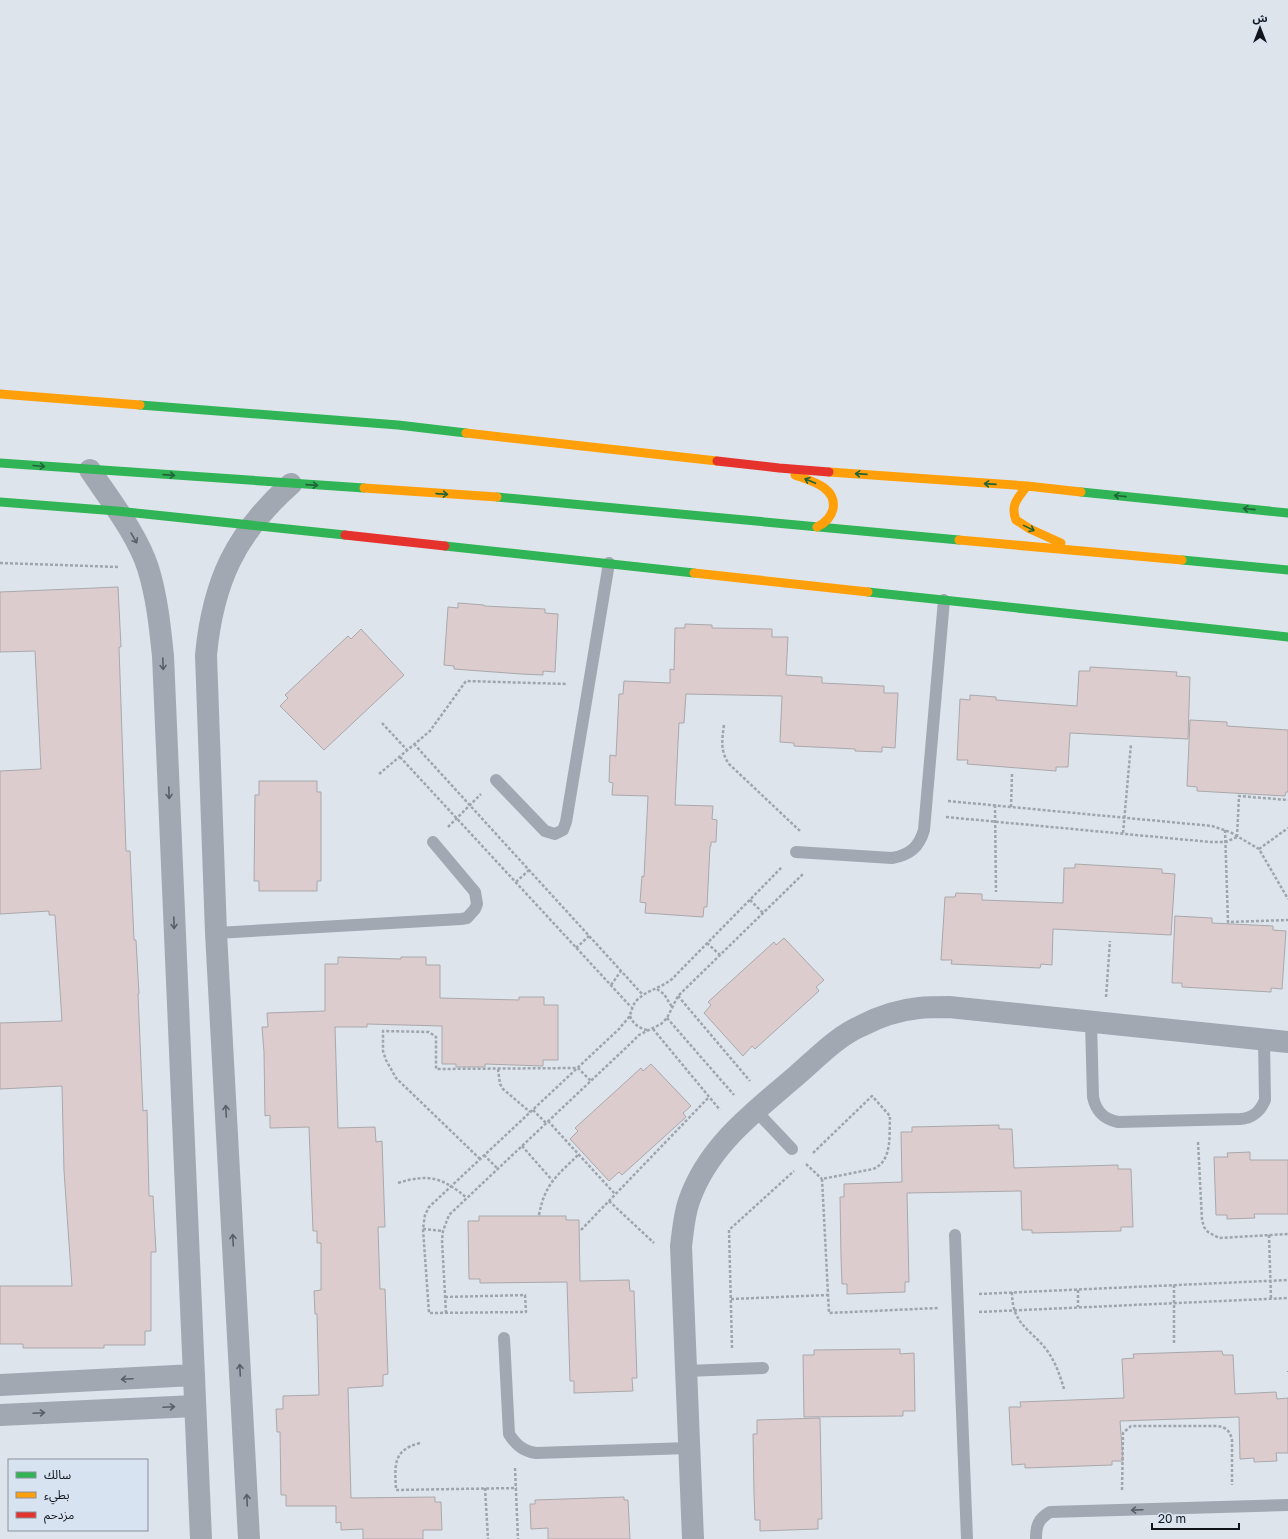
<svg xmlns="http://www.w3.org/2000/svg" width="1288" height="1539" font-family="'Golos Text','Noto Sans Arabic',sans-serif">
  <rect width="100%" height="100%" fill="#dee4ec"/>
  <!-- building -->
  <path fill="#dcccce" stroke="#a9a8ab" d="M118,587L121,647H119L126,851H130L134,940H136L139,994H138L143,1111L147,1110L149,1196H153L156,1252H151V1331H145V1345H104V1348H23V1344H0V1286H72L64,1171L62,1086L0,1089V1023L62,1021L55,915H49V911L0,914V771L41,769L35,651L0,652V592Z
    M458,603L484,605V606L545,609V613L558,614L555,672L543,671V675L521,674L454,669V666L444,665L448,607L458,608Z
    M685,624L712,625V628L772,629V637H788L786,675L822,677V683L884,686V693H898L895,748L882,747V752L855,751V749L794,746V743L780,742L782,696L686,694L684,723H679L675,805L713,806L712,819L717,820L716,842H711V846H710L707,907H704L703,917L645,913L646,903L640,902L642,876L644,877L648,796L612,795L613,783L609,782L610,755L616,756L619,694H623L624,681L670,683V669L674,670L675,628H685Z
    M361,629L404,675L324,750L280,706L288,698L285,695L348,636L351,639Z
    M1090,667L1177,672L1176,676L1190,677L1188,739L1070,733L1068,767H1056V771L967,764L968,760H957L960,699L970,700V695L996,697V700L1077,706L1079,671H1090Z
    M1190,720L1227,722V726L1288,730V792H1286L1285,796L1197,791V787L1187,786Z
    M259,781H317V792H321V881H317V891H259V881H254L255,795H259Z
    M1075,864L1162,869V873L1175,874L1171,935L1053,929L1052,965L1041,964L1040,968L951,964L952,960H941L945,897H955L956,893L982,894V900L1063,903L1064,868H1075Z
    M1175,916L1212,918V923L1273,926V930L1286,931L1282,989L1271,988V992L1182,987V983H1172Z
    M784,938L824,980L816,987L819,991L755,1049L752,1046L743,1056L704,1013L711,1005L708,1002L774,942L776,945Z
    M338,957L401,959V957H426V965H440V998L519,1000V997H544V1005H558V1060H543V1066L485,1064V1067H456V1064H442V1026L367,1024V1027H335L338,1128L375,1127L376,1142L382,1141L384,1199L385,1227H378L380,1289H385L388,1374L383,1375V1386L348,1388L351,1498L435,1497V1502H441L442,1530H423V1539H363V1529L341,1530V1522L336,1523V1506H286V1495H281L280,1432H277L276,1409H283V1396L319,1395L317,1314H315L314,1291L321,1290V1243H317V1231H313L309,1127L270,1128V1115L265,1116L264,1052L262,1027H268L267,1013L325,1011V964H338Z
    M651,1064L691,1106L683,1113L686,1117L622,1175L619,1172L609,1181L570,1139L578,1131L575,1128L641,1068L643,1071Z
    M999,1125V1129H1012L1014,1168L1118,1165V1169H1131L1133,1227H1121V1231L1032,1233V1230H1022L1021,1191L907,1193L909,1282H905V1292L847,1294V1284H842L841,1258L840,1197H844V1184L902,1182L901,1132H912V1127Z
    M1250,1152V1160H1288V1214H1254L1255,1218L1227,1219V1215H1216L1214,1157H1228L1227,1153Z
    M479,1216H566V1220H579L580,1281L629,1280L630,1291H634L637,1378H632L633,1391L574,1393V1381H570L567,1282L480,1283V1279H469L468,1221H479Z
    M900,1349V1354L914,1353L915,1411H903V1416L804,1417L803,1355H814V1350Z
    M1222,1351L1223,1355H1233L1235,1394L1276,1392L1277,1399L1288,1398V1453H1276L1277,1461L1254,1462V1458L1240,1459L1239,1417L1120,1421L1123,1461H1112V1465L1025,1468V1464L1012,1465L1009,1407H1021L1020,1402L1124,1398L1122,1359L1134,1358L1133,1354Z
    M820,1418L822,1519H818V1529L760,1531V1520H755L754,1494L753,1434H757V1420Z
    M624,1497V1500H628L630,1539H548V1528L531,1529L530,1504H535V1500Z"/>
  <g fill="none" stroke-linecap="round" stroke-linejoin="round">
    <!-- path -->
    <path stroke="#9fa5ad" stroke-width="2.5" stroke-dasharray="3 2" stroke-linecap="butt" d="M0,563L119,567
      M382,723L407,750
      M724,725C722,740 720,751 729,764L800,831
      M414,744L643,995
      M400,757L631,1007
      M379,774L430,731L466,681L567,684
      M948,801L1212,826L1230,832L1259,849L1288,899
      M995,805L996,892
      M1011,807L1012,774
      M946,817L1210,842H1226L1237,837
      M448,827L481,794
      M1225,830L1228,922L1288,920
      M1123,833L1131,744
      M1237,837L1239,796L1288,800
      M1259,849L1288,828
      M516,882L529,870
      M750,900L763,913
      M707,943L720,955
      M576,948L589,936
      M611,985L621,971
      M657,989L664,994L672,1007
      M678,996L750,1081
      M1106,997L1110,941
      M630,1016C633,1024 639,1028 647,1030
      M667,1018L734,1095
      M653,1029L720,1110
      M498,1069L500,1084L503,1089L530,1112
      M533,1110L546,1123
      M548,1121L615,1194
      M1198,1142L1202,1220L1204,1227L1208,1232L1219,1238L1288,1234
      M522,1146L552,1180
      M813,1153L872,1096L890,1116C889,1134 893,1161 873,1169L822,1179L829,1313L938,1308
      M484,1155L498,1169
      M480,1159L396,1078L386,1060L383,1051V1031L429,1032L436,1037V1069L578,1068L591,1081
      M806,1164L822,1179
      M398,1183C429,1173 443,1178 467,1198
      M609,1201L654,1243
      M539,1215C545,1183 557,1176 579,1154
      M423,1229L443,1231
      M581,1230L709,1097
      M1269,1235L1271,1299
      M1174,1285V1343
      M1078,1290V1307
      M1012,1292C1012,1324 1029,1328 1046,1349C1055,1361 1060,1375 1064,1389
      M979,1294L1288,1280
      M445,1297L525,1295L526,1312L429,1313L423,1229L425,1215L429,1207L619,1029C622,1025 626,1021 629,1017C632,1011 632,1005 637,1000C647,990 661,988 672,979L782,867
      M731,1299L828,1295
      M979,1312L1288,1298
      M446,1313L442,1240L443,1231L449,1215L632,1042L639,1035L661,1024L667,1018L678,996L803,874
      M732,1348L729,1230L794,1171
      M1288,1372V1371
      M420,1443C392,1450 395,1466 396,1490L517,1488
      M515,1468L518,1539
      M485,1488L488,1539
      M1122,1490L1123,1433L1131,1426H1217C1226,1427 1230,1431 1232,1440V1485"/>
    <!-- lane -->
    <path stroke="#a2a8b2" stroke-width="12" d="M496,780L545,831L555,834L563,830L566,822L609,563
      M796,852L892,858C910,855 919,847 924,830L944,600
      M216,933L461,919L467,918L475,909L477,904L475,892L433,842
      M1091,1022L1093,1097C1096,1111 1103,1119 1118,1122L1240,1119C1253,1118 1260,1112 1265,1100L1264,1040
      M756,1111L792,1149
      M955,1235L967,1539
      M504,1338L509,1434C516,1445 523,1451 536,1453L689,1448
      M686,1371L763,1368
      M1036,1539C1036,1526 1038,1519 1050,1512L1288,1505"/>
    <!-- street -->
    <path stroke="#a2a8b2" stroke-width="22" d="M90,470C110,500 137,534 148,568C157,597 160,627 163,656L201,1539
      M0,1385L194,1375
      M0,1415L195,1406
      M249,1539L216,933L206,655C213,581 236,533 291,484
      M693,1539L681,1246C683,1231 684,1215 689,1201C708,1146 753,1113 796,1076C816,1059 836,1037 861,1026C878,1017 899,1010 919,1008C928,1007 939,1007 949,1007L1288,1042"/>
    <!-- fast -->
    <path stroke="#30b455" stroke-width="9" d="M140,405L398,425L466,433
      M0,463L364,488
      M1081,492L1288,513
      M497,497L959,540
      M0,502L117,511L345,535
      M445,546L694,573
      M1182,560L1288,570
      M868,592L1288,637"/>
    <!-- slow -->
    <path stroke="#ff9f0a" stroke-width="9" d="M0,394L140,405
      M466,433L717,461
      M829,472L1027,486L1081,492
      M795,475C811,481 837,487 833,509C831,518 825,523 817,527
      M1027,486C1018,498 1010,505 1016,520L1030,529L1061,543
      M364,488L497,497
      M959,540L1182,560
      M694,573L868,592"/>
    <!-- jam -->
    <path stroke="#e5322d" stroke-width="9" d="M717,461L779,468L829,472
      M345,535L445,546"/>
  </g>
  <!-- one-way arrows -->
  <defs><path id="oneway-shaft" d="M-6 0H5M1.5-3L5.5 0L1.5 3" fill="none" stroke-width="1.6" stroke-linecap="round" stroke-linejoin="round"/></defs>
  <g stroke="#206438">
    <use href="#oneway-shaft" transform="translate(39 466) rotate(5)"/>
    <use href="#oneway-shaft" transform="translate(861 474) rotate(-176)"/>
    <use href="#oneway-shaft" transform="translate(169 475) rotate(4)"/>
    <use href="#oneway-shaft" transform="translate(810 481) rotate(-157)"/>
    <use href="#oneway-shaft" transform="translate(990 484) rotate(-176)"/>
    <use href="#oneway-shaft" transform="translate(312 485) rotate(4)"/>
    <use href="#oneway-shaft" transform="translate(442 494) rotate(4)"/>
    <use href="#oneway-shaft" transform="translate(1120 496) rotate(-174)"/>
    <use href="#oneway-shaft" transform="translate(1249 509) rotate(-174)"/>
    <use href="#oneway-shaft" transform="translate(1029 528) rotate(26)"/>
  </g>
  <g stroke="#5a5e66">
    <use href="#oneway-shaft" transform="translate(134 538) rotate(60)"/>
    <use href="#oneway-shaft" transform="translate(163 664) rotate(88)"/>
    <use href="#oneway-shaft" transform="translate(169 793) rotate(88)"/>
    <use href="#oneway-shaft" transform="translate(174 923) rotate(88)"/>
    <use href="#oneway-shaft" transform="translate(226 1111) rotate(-93)"/>
    <use href="#oneway-shaft" transform="translate(233 1240) rotate(-93)"/>
    <use href="#oneway-shaft" transform="translate(240 1370) rotate(-93)"/>
    <use href="#oneway-shaft" transform="translate(127 1379) rotate(177)"/>
    <use href="#oneway-shaft" transform="translate(169 1407) rotate(-3)"/>
    <use href="#oneway-shaft" transform="translate(39 1413) rotate(-3)"/>
    <use href="#oneway-shaft" transform="translate(247 1500) rotate(-93)"/>
    <use href="#oneway-shaft" transform="translate(1137 1510) rotate(178)"/>
  </g>
  <!-- legend -->
  <rect x="8" y="1459" width="140" height="72" fill="#d8e3f2" stroke="#88919c"/>
  <rect x="16" y="1472" width="20" height="6" fill="#30b455" stroke="#88919c"/>
  <text x="44" y="1479" font-size="12" fill="#11151a">سالك</text>
  <rect x="16" y="1492" width="20" height="6" fill="#ff9f0a" stroke="#88919c"/>
  <text x="44" y="1499" font-size="12" fill="#11151a">بطيء</text>
  <rect x="16" y="1512" width="20" height="6" fill="#e5322d" stroke="#88919c"/>
  <text x="44" y="1519" font-size="12" fill="#11151a">مزدحم</text>
  <!-- north arrow -->
  <g transform="translate(1260 28)" stroke="#d8e3f2" stroke-width="3" paint-order="stroke">
  <path d="M0-3L7 15L0 10L-7 15Z" fill="#11151a"/>
  <text y="-6" font-size="11" font-weight="bold" text-anchor="middle" fill="#11151a">ش</text>
  </g>
  <!-- scale -->
  <path d="M1152 1523v6h87v-6" fill="none" stroke="#11151a" stroke-width="2"/>
  <text x="1158" y="1523" font-size="12" fill="#11151a" stroke="#d8e3f2" stroke-width="3" paint-order="stroke">20 m</text>
</svg>
